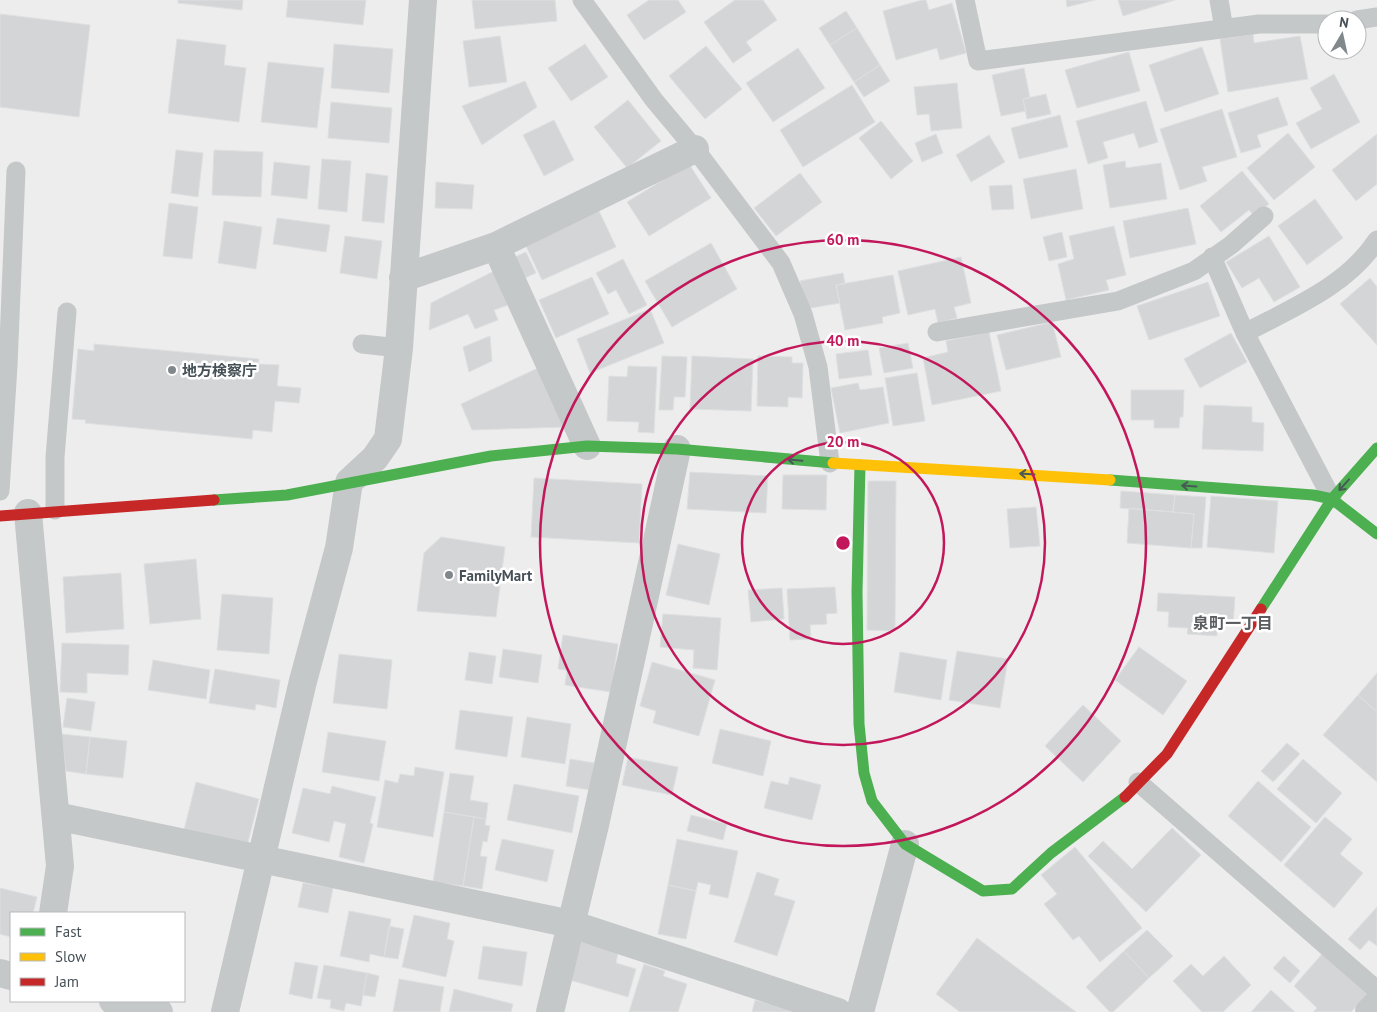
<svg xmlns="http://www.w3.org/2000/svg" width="1377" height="1012" font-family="'PT Sans','Noto Sans JP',sans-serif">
  <rect width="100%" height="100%" fill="#ededed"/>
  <!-- building -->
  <path fill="#d3d5d6" stroke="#dedfe0" d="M178,0H243L242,10L178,3Z
    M288,0H366L363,25L286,17Z
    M472,0H555L557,21L475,29Z
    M649,0H678L686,12L644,40L627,15Z
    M735,0H763L777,20L746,42L752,50L733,63L704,22Z
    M922,0H926L929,10L952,3L966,53L940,60L937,48L896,60L883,11Z
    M1066,0H1095L1067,7Z
    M1118,0H1175L1123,16Z
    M846,11L857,28L830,45L819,28Z
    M0,14L90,25L79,117L0,107Z
    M857,28L880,65L854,82L830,45Z
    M1253,34L1254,43L1300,36L1308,79L1228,92L1220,39Z
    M500,36L507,82L469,87L463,41Z
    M177,39L226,45L224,65L246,68L239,122L168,113Z
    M334,44L393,49L389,93L331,88Z
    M585,44L608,77L571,101L548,68Z
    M706,46L742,89L705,119L669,76Z
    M1202,47L1219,94L1165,112L1149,65Z
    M798,48L825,88L773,122L746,83Z
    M1129,52L1140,91L1077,108L1065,70Z
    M268,62L324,68L317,128L261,122Z
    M880,65L890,81L864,97L854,82Z
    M1024,68L1030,98L1023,99L1026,111L1001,116L992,75Z
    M1334,74L1360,122L1311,149L1296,123L1322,109L1310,88Z
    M525,81L537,107L482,145L462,106Z
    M957,83L962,128L931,131L929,114L917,115L914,87Z
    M852,85L875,122L803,167L780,130Z
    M1046,94L1051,114L1027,119L1023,99Z
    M1278,97L1288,125L1257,135L1261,147L1241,153L1228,113Z
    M628,100L661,141L627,168L594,127Z
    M1146,101L1158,142L1139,148L1134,133L1103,142L1108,158L1088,164L1076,121Z
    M331,102L392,108L389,143L328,138Z
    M1222,109L1237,157L1202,167L1207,181L1180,190L1160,129Z
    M1060,115L1068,147L1019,159L1011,128Z
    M554,120L574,160L544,176L523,135Z
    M881,121L913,161L891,179L859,138Z
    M1288,133L1315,167L1274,200L1247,168Z
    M936,134L943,153L922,162L915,143Z
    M1377,134V184L1356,201L1332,170Z
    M989,135L1005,162L971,182L956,155Z
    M176,150L203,153L198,197L171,193Z
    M214,150L263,152L261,197L212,195Z
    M322,159L351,161L347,212L318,209Z
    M1125,161L1126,168L1161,163L1167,199L1110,208L1103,165Z
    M274,162L310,166L307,199L271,195Z
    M689,164L711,198L649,236L627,202Z
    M1076,169L1083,209L1031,219L1023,179Z
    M1242,171L1269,204L1254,216L1249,210L1221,232L1200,206Z
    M366,173L388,176L384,223L362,221Z
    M800,173L822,202L776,236L754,208Z
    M436,182L474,185L472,209L435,208Z
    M1012,185L1014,209L992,210L989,186Z
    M1315,199L1343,238L1307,265L1278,226Z
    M169,203L198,207L192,259L163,256Z
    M1188,208L1196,244L1130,258L1123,221Z
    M599,211L616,247L542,280L525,244Z
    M277,218L330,225L326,252L273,244Z
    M224,221L262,227L256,269L218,263Z
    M1114,226L1126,275L1106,280L1109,290L1066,300L1058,264L1074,259L1069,236Z
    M1062,232L1067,257L1049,261L1043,237Z
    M345,236L382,241L377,279L340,273Z
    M1269,236L1300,287L1274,302L1259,278L1242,288L1226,262Z
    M711,243L737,289L672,327L645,281Z
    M526,252L536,273L520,280L510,259Z
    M961,257L971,303L954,307L957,318L938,323L935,309L908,315L898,271Z
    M623,259L647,305L629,314L616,290L608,294L596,273Z
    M494,271L508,305L494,310L498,320L475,329L468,314L429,330L431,303Z
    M843,273L845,284L836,285L840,303L805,309L800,281Z
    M893,275L900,313L882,317L883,323L845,330L836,285Z
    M592,277L609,314L556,338L539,300Z
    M1370,278L1377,287V345L1340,304Z
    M1208,282L1220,316L1149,340L1137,306Z
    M650,309L664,343L590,373L577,339Z
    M1052,322L1061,357L1006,370L997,335Z
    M989,332L1001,391L932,405L923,358L948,352L946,341Z
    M1231,333L1247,362L1200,388L1184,359Z
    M490,336L492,361L469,372L463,347Z
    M908,343L913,368L884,373L879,348Z
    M94,344L259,359L258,364L279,365L277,386L301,388L299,403L275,401L272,432L253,430L252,439L85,423L86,420L72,419L78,349L94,351Z
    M868,350L872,375L839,379L836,354Z
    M662,356L687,357L685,397H674L673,410H659Z
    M692,356L753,359L751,411L690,409Z
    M758,356L792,357V363H803L802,398L788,397V407L757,406Z
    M628,366L657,367L654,433L638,432L639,422L607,421L609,376L627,377Z
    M538,368L566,427L472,430L461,404Z
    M917,373L925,421L893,426L885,378Z
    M858,383L860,390L883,387L889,423L840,433L831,388Z
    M1131,390H1184L1183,417H1180L1179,428H1154V420H1131Z
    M1204,405L1252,407V422L1264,423L1263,451L1202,449Z
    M690,472L768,476L766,513L687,509Z
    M783,475H827L826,510L782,509Z
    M534,478L642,484L639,543L531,537Z
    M868,481H896L895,631L867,630Z
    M1121,491L1175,495L1173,512L1120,508Z
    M1175,495L1206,497L1202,548H1191L1194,514L1173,512Z
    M1211,496L1278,501L1274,553L1207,547Z
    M1036,507L1040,546L1010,548L1007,509Z
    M1129,508L1194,514L1191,548L1127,543Z
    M441,537L505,547L496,617L417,611L424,553Z
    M678,544L720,554L709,605L666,595Z
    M196,559L201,619L150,624L144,564Z
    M121,573L124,629L66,633L63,577Z
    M835,587L837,613L826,614L827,624L810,625L811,639L790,640L787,589Z
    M782,588L784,619L751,622L748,590Z
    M1158,593L1235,597L1233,625L1217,624V636L1187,634L1188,628L1168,627L1169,612L1157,611Z
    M222,594L273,598L269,654L217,650Z
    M663,614L721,618L717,670L693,668L694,650L660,647Z
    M563,635L618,644L611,692L565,685L567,670L558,669Z
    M62,643L129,645L128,675L87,673V693L60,692Z
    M1139,647L1187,681L1163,715L1115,680Z
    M503,649L542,655L538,683L499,677Z
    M957,651L1008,659L1000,708L949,700Z
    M469,652L496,656L492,684L465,680Z
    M900,652L947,660L941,700L894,692Z
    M339,654L392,660L387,709L333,703Z
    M153,660L210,670L206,699L148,690Z
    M652,662L715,680L699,736L653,723L656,711L640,706Z
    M215,669L280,680L276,708L256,704L255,710L209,703Z
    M1377,673V712L1358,695Z
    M1358,695L1377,712V782L1323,735Z
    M67,698L95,702L91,731L63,727Z
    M1083,705L1121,741L1083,782L1045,746Z
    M460,710L513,717L507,757L455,749Z
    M527,717L571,724L565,764L521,757Z
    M720,729L771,741L763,776L712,763Z
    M328,732L386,741L379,781L322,772Z
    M61,734L90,737L86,774L66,771Z
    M90,737L127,741L123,778L86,774Z
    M1287,743L1300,754L1273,782L1261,771Z
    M628,757L678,767L672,795L622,785Z
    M570,759L594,763L590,790L566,786Z
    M1303,759L1342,793L1316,823L1277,789Z
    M415,767L444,772L433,837L377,827L385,780L398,783L400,774L414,776Z
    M450,773L474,776L470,800L488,803L486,819L444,812Z
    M790,777L821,785L812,820L764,808L771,781L788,785Z
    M1258,781L1311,827L1281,862L1228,816Z
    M196,782L259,799L247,846L184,830Z
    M514,784L579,796L572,833L507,820Z
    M332,786L376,797L370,823L373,824L364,863L339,857L346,824L334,821L329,842L292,833L303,788L330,794Z
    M444,812L474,817L463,886L433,882Z
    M691,815L727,824L723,840L687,831Z
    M474,817L486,819L485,825L490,826L487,842L483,841L480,856L487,857L482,889L463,886Z
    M1325,817L1352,839L1340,854L1363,873L1334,908L1284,865Z
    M1172,828L1201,855L1146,912L1088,856L1103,841L1132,869Z
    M502,839L554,850L547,882L495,870Z
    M677,839L738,851L728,898L709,894L711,885L698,882L696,891L668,885Z
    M1075,847L1142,928L1100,962L1079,936L1073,940L1044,904L1057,894L1041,875Z
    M757,872L779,879L774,895L795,901L777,956L734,942Z
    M303,883L333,888L328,913L298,907Z
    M668,885L696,891L686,939L658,934Z
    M0,888L37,897L33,913H11V937L0,934Z
    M1377,907V946L1369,940L1360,950L1348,939Z
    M349,911L391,919L384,957L370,954L369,962L340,956Z
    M414,915L450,923L447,939L454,941L446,977L402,967Z
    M389,926L404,929L398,959L384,957Z
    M1147,930L1173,956L1149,978L1124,951Z
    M977,938L1076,1012H960L936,994Z
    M581,942L618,952L616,963L636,969L628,997L570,980Z
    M483,946L527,952L522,986L478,979Z
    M1124,951L1149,978L1113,1012H1110L1086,987Z
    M1323,953L1368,994L1351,1012H1313L1317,1008L1294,986Z
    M1224,956L1251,985L1223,1012H1202L1173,981L1191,964L1203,976Z
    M1284,956L1300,971L1290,983L1273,968Z
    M295,962L318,966L312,999L289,994Z
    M644,964L665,971L663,976L687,984L678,1012H629Z
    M324,965L367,973L361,1006L346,1003L344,1011L330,1008L331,1000L317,998Z
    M367,973L379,976L375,997L363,995Z
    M399,979L444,987L440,1012H393Z
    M454,989L513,1004L511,1012H449Z
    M1271,990L1295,1012H1251Z
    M755,1000L799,1012H752Z"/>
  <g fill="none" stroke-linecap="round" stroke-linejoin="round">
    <!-- lane -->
    <path stroke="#c5c8c8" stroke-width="19" d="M582,0L654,100L695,149L781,263L803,314L818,367L830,463
      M965,0L978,61L1259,24H1327
      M1219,0L1224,29
      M1357,20L1377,17
      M1212,257L1245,333L1332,499
      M937,332L1118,301L1194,271L1231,245L1264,216
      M1245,333C1292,308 1347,286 1377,240
      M362,344L399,348
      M0,491L8,366L16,171
      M55,510V457L67,312
      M1138,782L1377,990"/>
    <!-- street -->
    <path stroke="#c5c8c8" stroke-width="28" d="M496,246L587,446
      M403,278L496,246L695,149
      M28,513L60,866L53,913
      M56,816L571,924L838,1012
      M0,973L11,976
      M113,1001L159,1012
      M225,1012L303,681L339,548L349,482L375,458L388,439L399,348L423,0
      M550,1012L595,825L677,449
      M860,1012L905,844
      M1369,1012L1377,1004"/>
    <!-- fast -->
    <path stroke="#4caf50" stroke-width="11" d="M860,465L857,592L859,724L864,773L872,801L905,844L983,891L1012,889L1051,853L1125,797
      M1110,480L1313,495L1332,499L1377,448
      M214,500L287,495L491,456L587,446L677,449L833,463
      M1261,609L1332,499L1377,534"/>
    <!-- slow -->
    <path stroke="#ffc107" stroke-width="11" d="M833,463L1110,480"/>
    <!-- jam -->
    <path stroke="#c62828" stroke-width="11" d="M0,516L214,500
      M1125,797L1167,754L1261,609"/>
  </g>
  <!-- one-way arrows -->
  <defs><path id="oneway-shaft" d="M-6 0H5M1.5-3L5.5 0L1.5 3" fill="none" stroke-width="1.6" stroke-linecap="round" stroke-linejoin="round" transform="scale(1.25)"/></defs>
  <g stroke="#475a56">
    <use href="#oneway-shaft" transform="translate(795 460) rotate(-175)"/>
    <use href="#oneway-shaft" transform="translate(1027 474) rotate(-176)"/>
    <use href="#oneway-shaft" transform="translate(1344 485) rotate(132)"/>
    <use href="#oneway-shaft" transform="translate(1189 486) rotate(-176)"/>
  </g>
  <!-- distance rings -->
  <g fill="none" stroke="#c2185b" stroke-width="2.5">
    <circle cx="843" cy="543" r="101"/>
    <circle cx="843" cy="543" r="202"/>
    <circle cx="843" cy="543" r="303"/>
  </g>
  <!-- markers -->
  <g fill="#80888c" stroke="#fff" stroke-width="2">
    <circle cx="172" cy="370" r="5"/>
    <circle cx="449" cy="575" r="5"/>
  </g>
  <g text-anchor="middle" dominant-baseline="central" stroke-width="5" stroke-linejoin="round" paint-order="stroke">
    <!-- poi labels -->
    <g font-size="15" font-weight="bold" fill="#465157" stroke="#fff" text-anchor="start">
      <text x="182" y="370">地方検察庁</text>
      <text x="459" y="575">FamilyMart</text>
    </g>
    <!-- neighbourhood labels -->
    <g font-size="16" font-weight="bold" fill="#595d60" stroke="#fff">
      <text x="1233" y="623">泉町一丁目</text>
    </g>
  </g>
  <circle cx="843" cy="543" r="8" fill="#c2185b" stroke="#fff" stroke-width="2.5"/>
  <g font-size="15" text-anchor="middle" font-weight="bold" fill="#c2185b" stroke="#fff" stroke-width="5" stroke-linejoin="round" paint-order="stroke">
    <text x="843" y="245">60 m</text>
    <text x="843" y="346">40 m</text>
    <text x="843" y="447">20 m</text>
  </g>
  <!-- legend -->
  <rect x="10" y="912" width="175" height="90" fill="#ffffff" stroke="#b5b9bc"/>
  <rect x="20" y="928" width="25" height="8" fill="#4caf50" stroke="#b5b9bc"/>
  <text x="55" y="937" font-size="15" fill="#465157">Fast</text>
  <rect x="20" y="953" width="25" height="8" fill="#ffc107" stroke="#b5b9bc"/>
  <text x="55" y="962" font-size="15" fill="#465157">Slow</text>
  <rect x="20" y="978" width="25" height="8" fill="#c62828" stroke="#b5b9bc"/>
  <text x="55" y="987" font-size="15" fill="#465157">Jam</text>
  <!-- north arrow -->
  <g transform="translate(1342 35) rotate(9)"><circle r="24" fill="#ffffff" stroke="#b5b9bc"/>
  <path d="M0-4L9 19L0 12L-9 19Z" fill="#80888c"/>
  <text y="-8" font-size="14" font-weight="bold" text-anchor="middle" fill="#465157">N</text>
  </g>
</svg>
